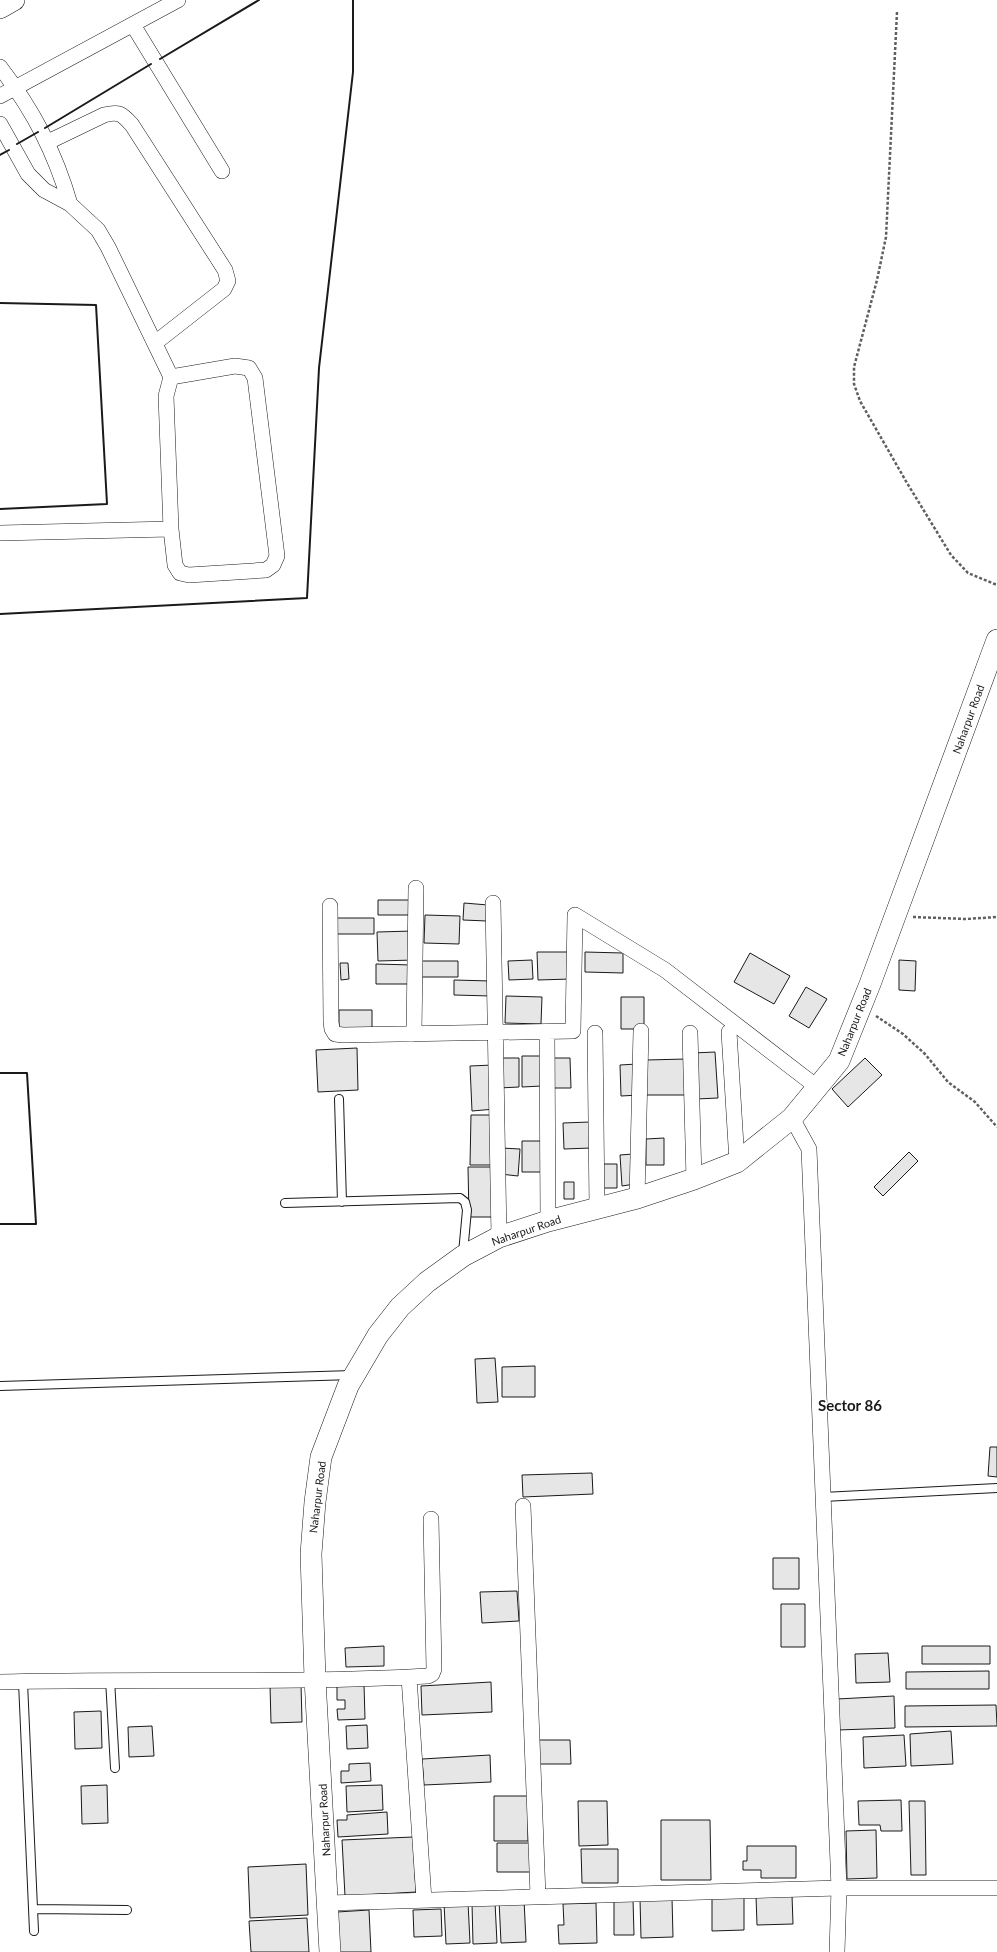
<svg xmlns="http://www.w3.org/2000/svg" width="997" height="1952" font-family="Lato,sans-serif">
  <rect width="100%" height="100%" fill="#fff"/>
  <!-- building -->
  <path fill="#e6e6e6" stroke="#1a1a1a" d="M378,900H413V915H378Z
    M464,903L488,905L487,921L463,920Z
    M425,915L460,916L459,944L424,943Z
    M336,918H374V934H336Z
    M413,931L414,960L378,961L377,932Z
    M537,952H570L571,979L538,980Z
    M585,952L623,953V973L585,972Z
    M750,953L790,976L774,1004L734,982Z
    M532,960L533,979L509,980L508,961Z
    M899,960L916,961L915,991L899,990Z
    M421,961H458V977H421Z
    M340,963H348L349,979L341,980Z
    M376,964L412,965L411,984H376Z
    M454,980L491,981V996L454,995Z
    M806,987L827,999L809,1028L789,1016Z
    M506,996L542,997L541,1024L505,1023Z
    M621,997H644V1029H621Z
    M339,1010H372V1029H339Z
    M357,1048L358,1090L318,1092L316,1050Z
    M715,1052L718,1098L696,1099L693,1053Z
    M522,1056H542V1086L522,1087Z
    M499,1058H519V1087L499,1088Z
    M550,1058H570L571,1088H551Z
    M865,1058L882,1075L848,1107L832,1089Z
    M686,1059V1095H646V1060Z
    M637,1064L639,1095L621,1096L620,1065Z
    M493,1065L495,1109L472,1111L470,1066Z
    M471,1115H493V1165H470Z
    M590,1122L591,1148L564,1149L563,1123Z
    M664,1138V1165H646V1139Z
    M522,1141H545V1172H522Z
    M501,1148L520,1149L518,1176L500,1174Z
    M909,1152L918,1161L883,1196L874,1187Z
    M633,1154L635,1184L622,1186L620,1155Z
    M599,1164H617V1188H600Z
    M468,1167H493V1217H469Z
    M564,1182H574V1199H564Z
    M495,1358L498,1402L477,1403L475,1359Z
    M535,1366V1397H502V1367Z
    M990,1447H997V1477L988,1476Z
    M592,1473L593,1494L523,1497L522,1475Z
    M773,1558H799V1589H773Z
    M517,1591L519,1621L482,1623L480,1592Z
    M781,1604H805V1647H781Z
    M384,1646V1666L346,1667L345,1648Z
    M922,1646H990V1664H922Z
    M888,1653L890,1682L856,1683L855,1654Z
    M989,1671V1689H906V1672Z
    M491,1682L492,1712L422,1715L421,1686Z
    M301,1684L302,1722L271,1723L270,1685Z
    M364,1684L365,1719L338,1720L337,1709H345V1700H337V1686Z
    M894,1696L895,1728L838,1730L837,1699Z
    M996,1705L997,1726L905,1727V1706Z
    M101,1711L102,1748L75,1749L74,1712Z
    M367,1725L368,1748L347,1749L346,1726Z
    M152,1726L154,1756L129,1757L128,1727Z
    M951,1731L953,1764L911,1766L910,1734Z
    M904,1735L906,1766L864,1768L863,1737Z
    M538,1740H570L571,1764H539Z
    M490,1755L491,1782L424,1785L422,1759Z
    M370,1763L371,1781L341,1783V1771H349V1764Z
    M107,1785L108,1823L82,1824L81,1786Z
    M382,1785L383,1810L347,1812L346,1786Z
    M494,1796H528V1841H494Z
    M901,1800L902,1831H881L880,1825H859L858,1801Z
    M578,1801H607L608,1845L579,1846Z
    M909,1801H925L926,1875H911Z
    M387,1812L388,1834L338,1837L337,1820H347V1815Z
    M661,1820H710L711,1880H661Z
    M876,1830L877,1878L847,1879L846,1831Z
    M413,1837L416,1892L345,1896L342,1840Z
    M497,1843H531V1872H497Z
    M747,1846H796V1878H761V1870H743V1861H747Z
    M581,1849H618V1883H582Z
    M306,1864L308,1915L250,1918L248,1867Z
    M792,1895L793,1924L757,1925L756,1896Z
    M744,1897V1930L712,1931V1898Z
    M672,1898L673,1937L641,1938L640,1899Z
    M524,1899L526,1942L501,1943L499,1900Z
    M633,1899L634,1935H614V1900Z
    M468,1902L470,1943L446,1944L444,1903Z
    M495,1902L497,1943L473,1944L472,1903Z
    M596,1903L597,1943L559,1944L558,1925H564L563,1904Z
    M441,1909L442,1936L414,1937L413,1910Z
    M369,1910L371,1952H339L337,1912Z
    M307,1918L309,1952H251L249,1921Z"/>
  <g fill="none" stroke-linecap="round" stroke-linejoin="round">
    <defs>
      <path id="lane" d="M339,1099L342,1202
        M285,1203L460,1198L465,1202L467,1210L463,1253
        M0,1386L353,1375
        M823,1497L997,1488
        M110,1679L115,1768
        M23,1682L34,1931
        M33,1909L127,1910"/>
      <path id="street" d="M133,25L222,171
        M0,67C33,110 55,152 70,204
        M0,96L178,0
        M0,124L28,174L44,190L70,204L98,230L108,247L171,377L166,396L171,529L175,565L180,573L189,575L266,570L273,565L277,556L255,378L249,368L235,366L171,377
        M48,142L104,115C120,111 122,114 132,125L225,270L228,281L224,289L155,343
        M0,533L171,529
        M493,903L499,1237
        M330,906L331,1022L332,1029L335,1034L343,1035L573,1031L575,915
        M575,915L665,970L817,1087
        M547,1032L548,1221
        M729,1032L737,1162
        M595,1033L597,1208
        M690,1033L694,1179
        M414,1034L416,888
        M792,1118L809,1149L839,1888L837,1952
        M637,1198L641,1031
        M523,1506L538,1896
        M409,1677L424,1900
        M0,1682C142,1678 285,1684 428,1676L432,1674L434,1669L431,1519
        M328,1903L839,1888H997"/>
      <path id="secondary" d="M0,8L14,0
        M330,1952L315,1679L311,1554L315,1502L321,1457L348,1386L378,1335L400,1307L427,1282L463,1256L499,1237L548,1221L637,1198L694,1179L737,1162L792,1118L839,1061L870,984L997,640"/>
    </defs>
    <!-- lane casing -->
    <use href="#lane" stroke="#1a1a1a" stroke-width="10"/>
    <!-- street casing -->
    <use href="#street" stroke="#1a1a1a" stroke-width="16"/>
    <!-- secondary casing -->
    <use href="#secondary" stroke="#1a1a1a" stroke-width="22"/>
    <!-- path -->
    <path stroke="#5f5f5f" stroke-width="2.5" stroke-dasharray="3 2" stroke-linecap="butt" d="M897,12L886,237L877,280L854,367V384L860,401L907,483L951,555L968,573L997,585
      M913,917L966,919L997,917
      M876,1016L903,1034L925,1054L948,1082L975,1102L997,1127"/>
    <!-- lane -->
    <use href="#lane" stroke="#fff" stroke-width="8"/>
    <!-- street -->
    <use href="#street" stroke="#fff" stroke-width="15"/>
    <!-- secondary -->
    <use href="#secondary" stroke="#fff" stroke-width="21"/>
    <!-- wall -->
    <path stroke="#1a1a1a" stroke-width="2" d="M160,59L259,0
      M45,128L151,64
      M17,144L38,132
      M0,155L9,150
      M0,303L96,305L107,504L0,509
      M0,614L307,598L319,368L353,72V0
      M0,1073H27L36,1224H0"/>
  </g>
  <g text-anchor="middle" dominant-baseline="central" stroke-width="3" stroke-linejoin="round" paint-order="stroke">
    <!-- street labels -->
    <g font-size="11" fill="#1a1a1a" stroke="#fff">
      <text transform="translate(968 719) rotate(-70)">Naharpur Road</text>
      <text transform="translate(854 1022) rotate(-68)">Naharpur Road</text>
      <text transform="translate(526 1230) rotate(-19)">Naharpur Road</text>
      <text transform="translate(317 1497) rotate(-83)">Naharpur Road</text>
      <text transform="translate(324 1820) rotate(-93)">Naharpur Road</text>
    </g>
    <!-- district labels -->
    <g font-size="15" font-weight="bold" fill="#1a1a1a" stroke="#fff">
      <text x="850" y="1405">Sector 86</text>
    </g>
  </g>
</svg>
